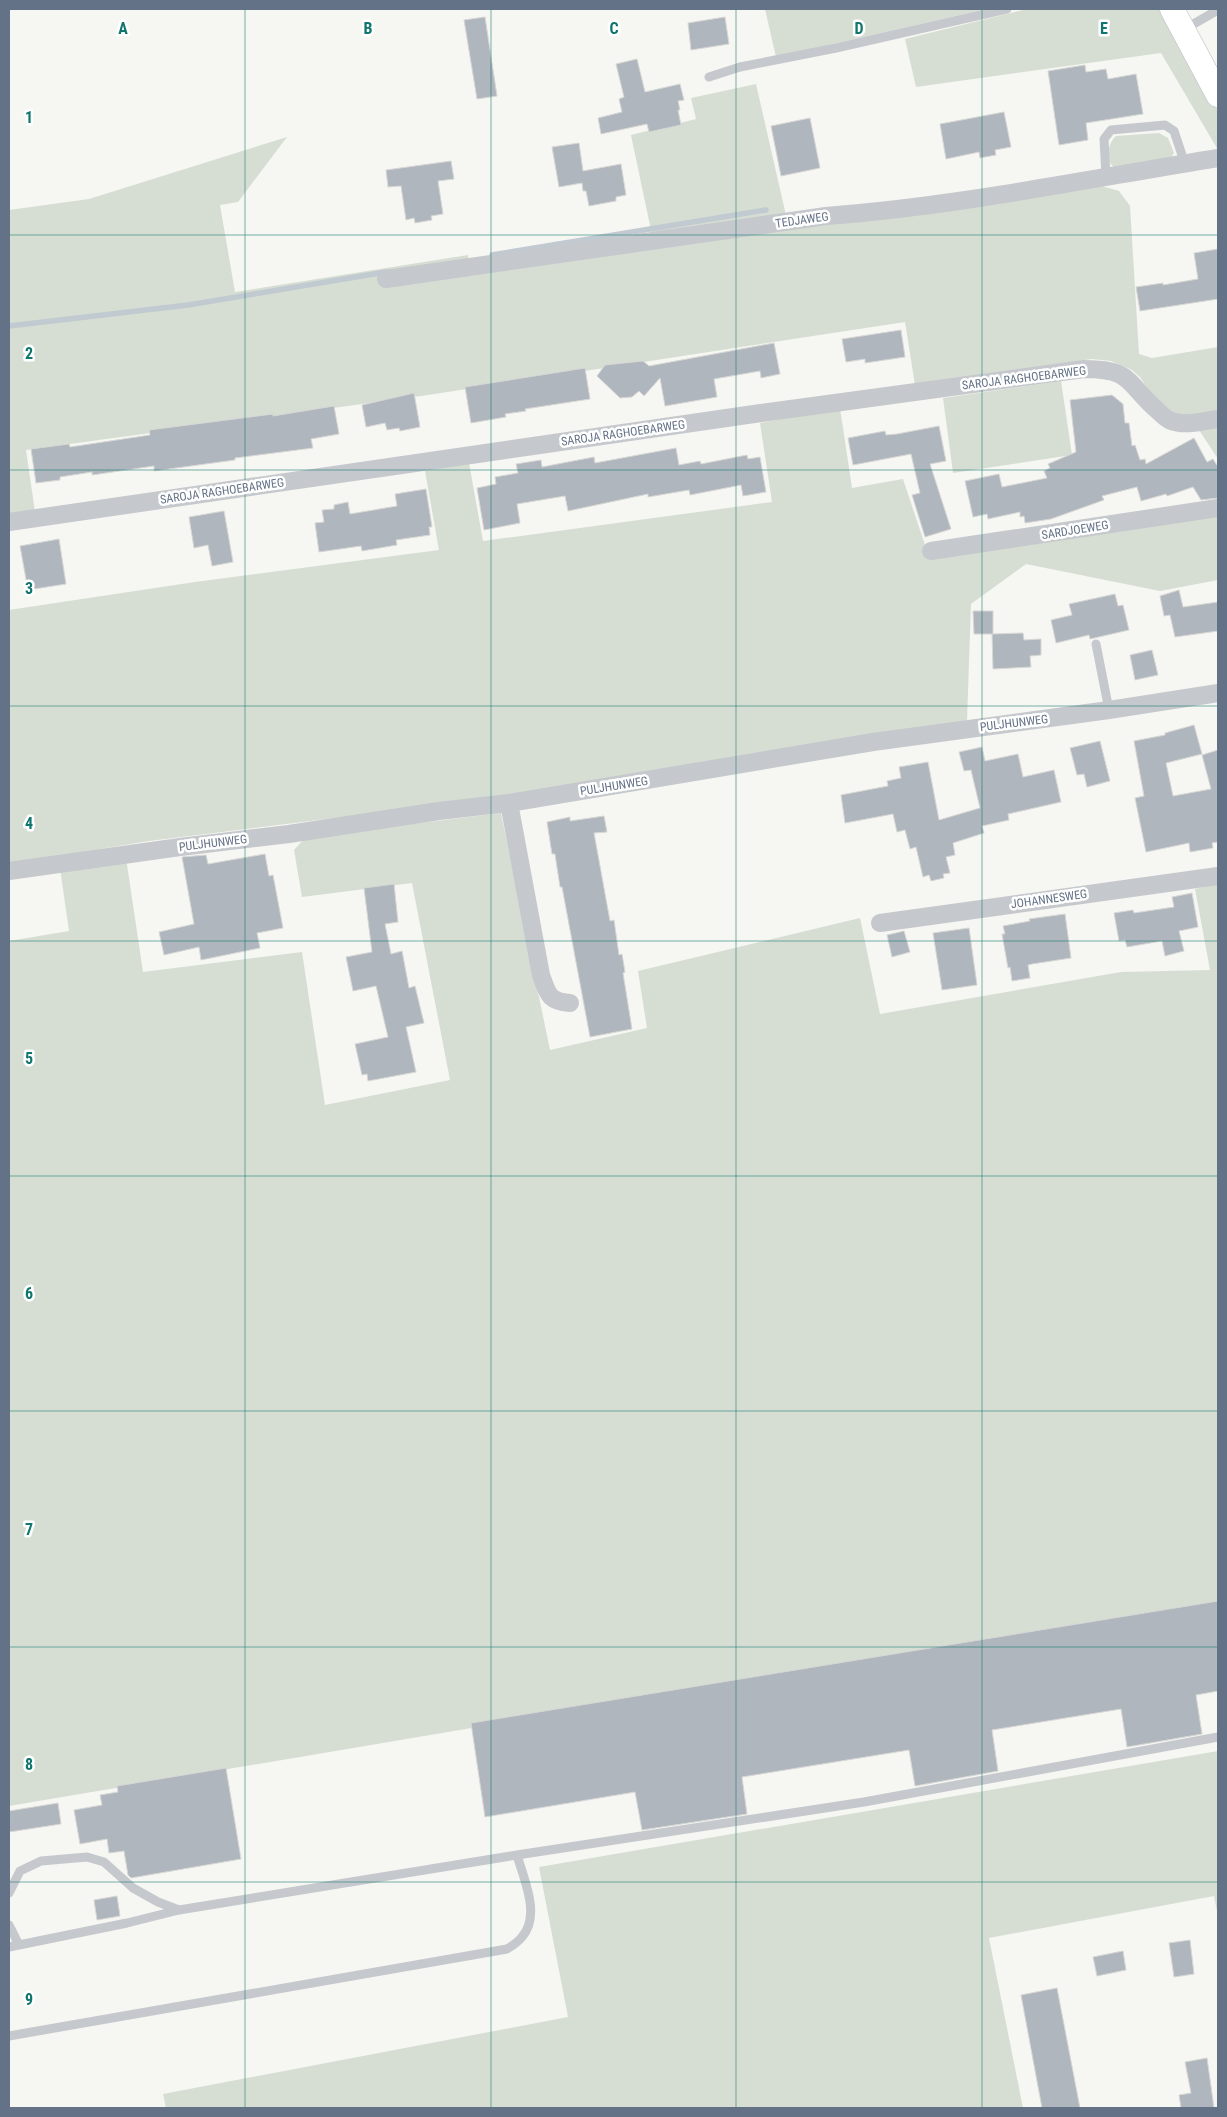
<svg xmlns="http://www.w3.org/2000/svg" width="1227" height="2117" font-family="'Roboto Condensed',sans-serif">
  <rect width="100%" height="100%" fill="#f6f6f2"/>
  <!-- green -->
  <path fill="#d6ded3" d="M765,9H986L776,57Z
    M1027,9H1161L1218,111V150L1161,53L916,87L905,39Z
    M756,84L785,211L787,228L1098,185L1119,191L1130,206L1139,354L1152,358L1218,347V412L1178,416L1157,403L1140,377L1132,370L1111,361L1092,359L915,385L905,322L421,396L26,450L35,512L9,516V210L89,199L287,137L238,202L220,205L235,292L468,255L469,262L652,235L631,135L696,119L691,98Z
    M1159,133L1168,138L1174,153L1171,158L1115,168C1104,161 1108,143 1116,136Z
    M1061,381L1072,455L953,473L943,398Z
    M840,408L852,488L903,479L929,557L1218,513V580L1160,591L1026,564L971,604L967,721L479,800L149,841L9,864V610L195,582L439,550L425,471L469,463L483,541L772,502L760,423Z
    M1218,426V459L1199,430Z
    M501,813L550,1050L647,1028L638,971L860,918L880,1014L1121,972L1210,970L1195,889L1218,884V1602L9,1806V941L69,931L60,868L126,858L143,972L302,952L325,1105L450,1080L412,883L302,897L294,850L306,837Z
    M1218,1751V1916L1214,1896L989,1938L1023,2108H166L163,2094L568,2017L539,1867Z"/>
  <g fill="none" stroke-linecap="round" stroke-linejoin="round">
    <!-- stream -->
    <path stroke="#c1cad0" stroke-width="5.5" d="M492,255L766,210
      M9,326L188,305L386,272"/>
  </g>
  <!-- building -->
  <path fill="#b0b6bd" stroke="#d7d7d5" d="M485,17L497,96L477,99L464,20Z
    M725,17L729,44L691,50L688,23Z
    M637,59L645,92L680,84L684,100L678,101L680,110H678L681,125L649,132L647,124L601,134L598,118L622,112L619,99L624,97L616,64Z
    M1085,65L1086,72L1106,69L1108,79L1136,74L1143,114L1086,123L1088,140L1059,145L1048,71Z
    M1004,112L1011,147L995,150L996,155L980,158L979,152L946,159L940,124Z
    M810,118L820,168L781,176L771,126Z
    M579,143L583,171L621,164L626,195L616,197V201L589,206L586,191H583L582,183L559,187L552,147Z
    M451,161L454,179L438,181L443,214L431,216L432,220L415,223L414,218L406,220L401,186L388,187L386,170Z
    M1218,249V299L1140,311L1136,287L1163,283V285L1198,279L1194,253Z
    M901,330L905,357L865,363V359L846,362L842,339Z
    M774,343L780,374L761,378L760,371L714,379L717,397L665,406L660,378L644,396L639,391L632,397L620,398L597,376L605,365L643,361L649,366Z
    M585,368L590,399L525,409L526,411L505,414L506,417L471,423L465,387Z
    M414,393L420,427L400,431L399,428L387,430L385,423L366,427L362,405Z
    M1112,395L1123,404L1125,423H1129L1132,446L1135,445L1140,460L1145,459L1146,464L1194,438L1207,462L1213,459L1218,467V498L1201,500L1193,487L1167,496L1166,494L1141,501L1137,487L1102,496L1104,500L1051,519L1025,523L1024,516L1020,517V512L988,519L987,514L973,517L965,481L999,474L1002,487L1047,478L1044,471L1050,468L1048,464L1076,452L1070,400Z
    M334,406L339,434L311,439L313,448L235,458V460L154,471V466L92,475V472L60,477V480L36,483L31,449L69,444L70,447L150,435L149,430L273,414V416Z
    M939,426L946,461L930,464L951,529L925,537L912,495L920,493L911,454L853,465L848,438L885,431L886,435L897,434Z
    M676,448L679,465L700,461L701,464L747,455L748,459L760,457L766,492L743,496L741,485L690,495L689,490L648,497V494L568,511L565,496L517,504L520,523L484,530L477,488L496,484L495,477L518,473L516,464L541,460L542,467L594,457L595,463Z
    M426,489L432,527H429L430,535L396,540L397,545L362,551L361,546L319,552L315,523L324,522L322,510L334,509V505L348,502L350,514L397,506L395,494Z
    M224,511L233,562L212,566L208,545L194,548L189,517Z
    M59,539L66,584L28,590L20,546Z
    M1179,590L1183,607L1218,602V631L1175,637L1170,615L1164,616L1160,596Z
    M1115,594L1118,606L1123,605L1129,630L1090,639L1089,635L1056,643L1051,620L1072,615L1069,604Z
    M973,611H993V634H974Z
    M1023,633L1024,640L1041,639V655L1030,656L1031,667L993,669L992,634Z
    M1152,650L1158,675L1135,680L1130,655Z
    M1194,725L1202,754L1166,763L1173,796L1211,789L1202,755L1218,750V842L1212,843L1213,848L1190,852L1189,843L1146,852L1135,798L1144,796L1134,741L1165,735V733Z
    M1100,741L1110,781L1087,787L1084,774L1077,775L1070,748Z
    M982,747L985,761L1018,754L1023,777L1054,770L1061,802L1008,814L1009,820L982,826L984,833L953,843L955,855L946,857L950,873L943,874L944,878L931,881L929,875L923,877L916,847L910,849L905,830L897,832L893,814L845,823L841,795L888,786L887,781L901,778L899,767L928,762L939,820L980,808L971,770L964,771L959,752Z
    M604,816L607,832L594,833L610,921L614,920L619,955L622,954L625,972L623,973L632,1029L590,1037L562,887H560L555,854H552L547,822L570,817V821Z
    M265,854L269,876L273,875L283,928L257,933L260,948L201,960L199,947L164,955L159,932L194,924L182,857L206,855L208,864Z
    M394,884L398,922L385,924L391,954L402,951L409,988L415,986L424,1023L406,1027L416,1072L368,1081L367,1074L362,1075L355,1044L388,1037L376,986L353,991L346,957L372,952L364,888Z
    M1192,893L1198,927L1179,931L1184,951L1165,956L1162,941L1127,947L1125,940L1119,941L1114,913L1133,910L1134,913L1174,907L1172,897Z
    M1065,914L1071,958L1032,964L1028,965L1030,978L1012,981L1010,967L1008,968L1002,934H1005L1003,926L1030,921L1029,919Z
    M969,928L977,985L942,990L933,933Z
    M904,931L910,952L892,957L887,935Z
    M1218,1601V1691L1196,1695L1202,1734L1127,1747L1121,1709L992,1730L998,1771L915,1786L909,1750L742,1777L747,1814L642,1830L635,1792L485,1817L471,1723Z
    M226,1768L241,1859L131,1878L128,1875L124,1851L109,1853L107,1839L80,1844L74,1810L102,1805L100,1795L118,1792L117,1786Z
    M58,1803L61,1824L9,1832V1811Z
    M117,1896L120,1916L97,1920L94,1900Z
    M1190,1940L1194,1974L1174,1977L1169,1943Z
    M1123,1951L1126,1970L1097,1976L1093,1957Z
    M1057,1988L1080,2108H1042L1021,1995Z
    M1207,2058L1214,2108H1181L1179,2095L1191,2093L1185,2062Z"/>
  <g fill="none" stroke-linecap="round" stroke-linejoin="round">
    <defs>
      <path id="secondary" d="M1172,9L1218,95"/>
    </defs>
    <!-- secondary casing -->
    <use href="#secondary" stroke="#babdc3" stroke-width="25"/>
    <!-- lane -->
    <path stroke="#c5c8cc" stroke-width="9" d="M1183,30L1218,10
      M709,77L740,67L836,48L1007,9
      M1106,176L1104,139L1111,130L1165,125L1174,131L1185,164
      M1096,644L1109,710
      M9,1893L20,1871L41,1861L87,1857L104,1862L133,1888L158,1902L179,1910
      M9,1925L19,1945
      M9,1947L127,1923L179,1910L517,1855L864,1802L1218,1737
      M9,2036L507,1949C512,1946 518,1942 522,1937C541,1915 524,1880 517,1855"/>
    <!-- street -->
    <path stroke="#c5c8cc" stroke-width="18" d="M386,279L826,216C958,206 1088,179 1218,158
      M9,522L761,413L1084,369C1133,369 1126,383 1157,410C1160,413 1165,418 1169,420C1184,427 1203,421 1218,419
      M931,551L1218,508
      M509,803L541,975C548,994 548,1001 570,1003
      M9,871L180,847L289,834L439,811L509,803L873,742L1109,710L1218,693
      M880,923L1218,876"/>
    <!-- secondary -->
    <use href="#secondary" stroke="#fff" stroke-width="24"/>
  </g>
  <!-- grid -->
  <path fill="none" stroke="#0f766e" stroke-width="1" stroke-opacity="0.55" d="M245,9V2108M491,9V2108M736,9V2108M982,9V2108M9,235H1218M9,470H1218M9,706H1218M9,941H1218M9,1176H1218M9,1411H1218M9,1647H1218M9,1882H1218"/>
  <g text-anchor="middle" dominant-baseline="central" stroke-width="5" stroke-linejoin="round" paint-order="stroke">
    <!-- street labels -->
    <g font-size="12" fill="#637286" stroke="#fff">
      <text transform="translate(802 220) rotate(-8)">TEDJAWEG</text>
      <text transform="translate(1024 378) rotate(-7)">SAROJA RAGHOEBARWEG</text>
      <text transform="translate(623 433) rotate(-8)">SAROJA RAGHOEBARWEG</text>
      <text transform="translate(222 491) rotate(-8)">SAROJA RAGHOEBARWEG</text>
      <text transform="translate(1075 530) rotate(-9)">SARDJOEWEG</text>
      <text transform="translate(1014 723) rotate(-7)">PULJHUNWEG</text>
      <text transform="translate(614 786) rotate(-9)">PULJHUNWEG</text>
      <text transform="translate(213 843) rotate(-7)">PULJHUNWEG</text>
      <text transform="translate(1049 899) rotate(-8)">JOHANNESWEG</text>
    </g>
  </g>
  <g font-size="16" text-anchor="middle" font-weight="bold" fill="#0f766e" stroke="#fff" stroke-width="5" stroke-linejoin="round" paint-order="stroke">
    <text x="123" y="34">A</text>
    <text x="368" y="34">B</text>
    <text x="614" y="34">C</text>
    <text x="859" y="34">D</text>
    <text x="1104" y="34">E</text>
    <text x="29" y="123">1</text>
    <text x="29" y="359">2</text>
    <text x="29" y="594">3</text>
    <text x="29" y="829">4</text>
    <text x="29" y="1064">5</text>
    <text x="29" y="1299">6</text>
    <text x="29" y="1535">7</text>
    <text x="29" y="1770">8</text>
    <text x="29" y="2005">9</text>
  </g>
  <!-- border -->
  <rect width="1227" height="2117" fill="none" stroke="#637286" stroke-width="20"/>
</svg>
